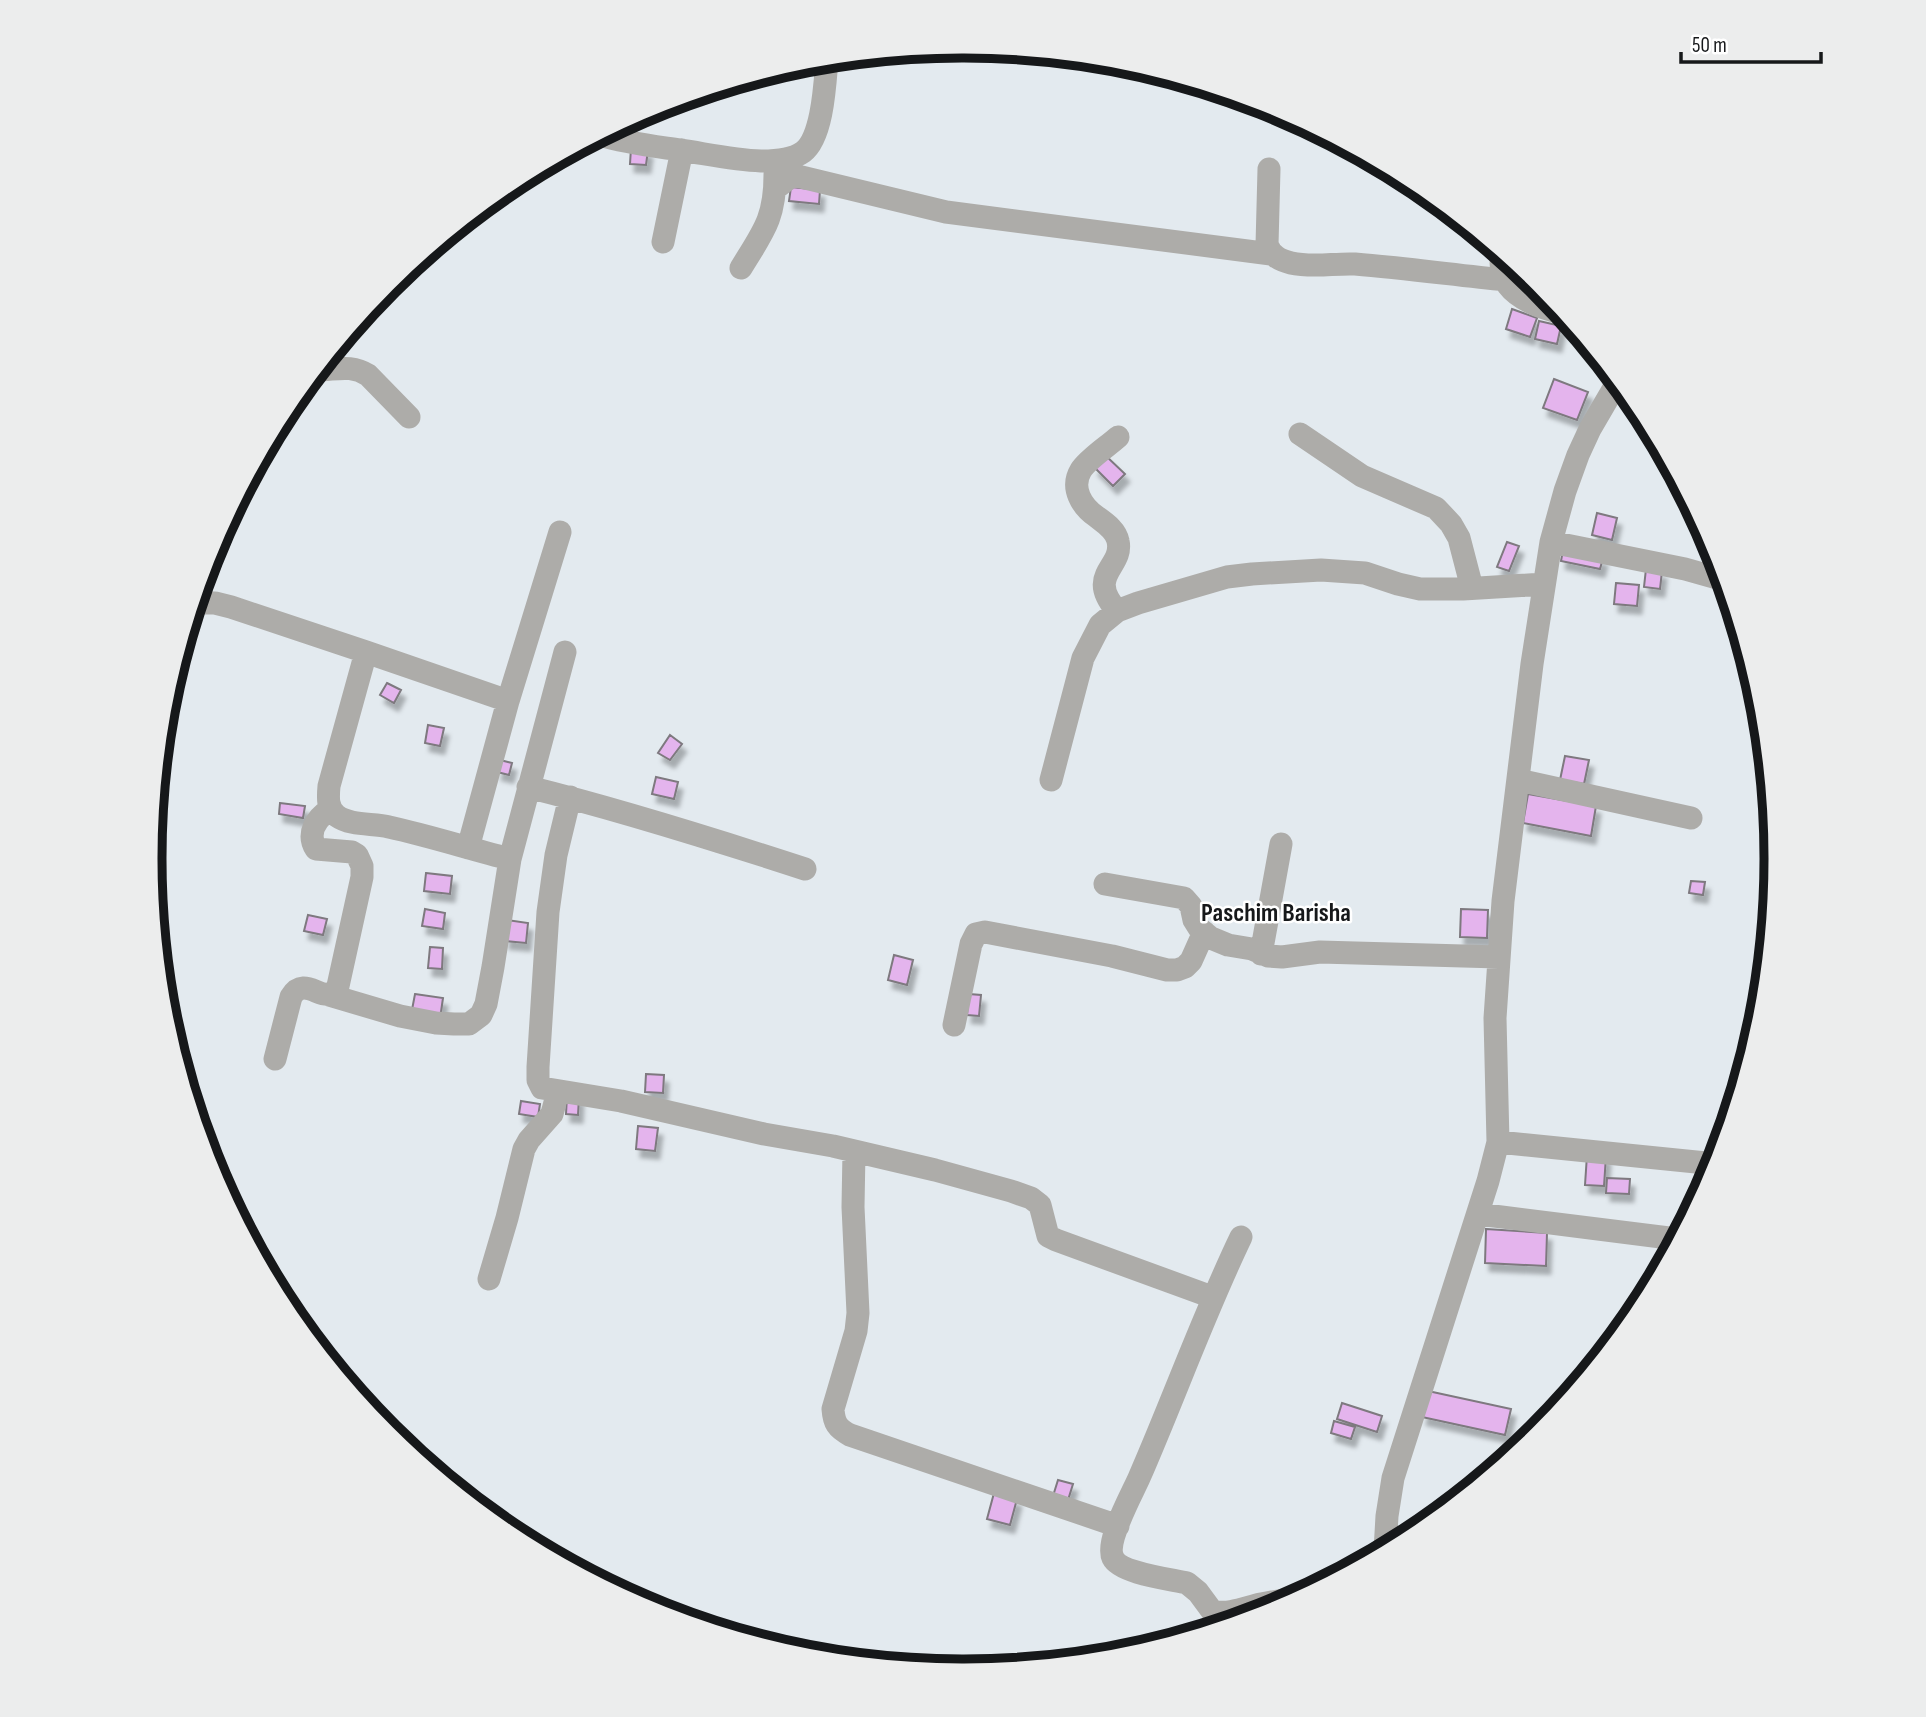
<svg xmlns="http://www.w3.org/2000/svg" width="1926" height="1717" font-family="'Sofia Sans Condensed',sans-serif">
  <defs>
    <filter id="shadow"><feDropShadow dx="4.5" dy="8" stdDeviation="2" flood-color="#0004"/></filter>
  </defs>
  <rect width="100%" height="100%" fill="#e3eaef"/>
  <!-- building -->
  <path fill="#e4b4ed" stroke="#7e797f" stroke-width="2" filter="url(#shadow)" d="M631,148L648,150L646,165L630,164Z
    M791,187L820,190L819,204L789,201Z
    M1512,309L1537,318L1530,337L1506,329Z
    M1539,321L1561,326L1557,344L1535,339Z
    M1554,379L1588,392L1577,420L1543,408Z
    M1105,455L1125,474L1113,486L1094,467Z
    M1597,513L1617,518L1612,540L1592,535Z
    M1507,542L1519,546L1509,571L1497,567Z
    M1563,550L1603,558L1600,569L1561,561Z
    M1646,569L1662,571L1660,589L1644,587Z
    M1616,583L1639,585L1637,606L1614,604Z
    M387,683L401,690L394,703L380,695Z
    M428,725L444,728L440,746L425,743Z
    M670,735L682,744L670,760L658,753Z
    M1565,756L1589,760L1584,784L1560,780Z
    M500,760L512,763L509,775L497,772Z
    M656,777L678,782L674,799L652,794Z
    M1528,794L1596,806L1591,836L1523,823Z
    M280,803L305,806L303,818L279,814Z
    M426,873L452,876L450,894L424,891Z
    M1691,881L1705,882L1703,895L1689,893Z
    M425,909L445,913L443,929L422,926Z
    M1461,909L1488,910L1487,938L1460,937Z
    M308,915L327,919L323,935L304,931Z
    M507,920L528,923L526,943L505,941Z
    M430,947L443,948L442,969L428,968Z
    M894,955L913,960L907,985L888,980Z
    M415,994L443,998L440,1019L411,1015Z
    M969,994L981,995L979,1016L967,1015Z
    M646,1074L664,1075L663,1093L645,1092Z
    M567,1096L579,1097L578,1115L566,1114Z
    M521,1101L540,1104L538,1117L519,1114Z
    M638,1126L658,1128L655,1151L636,1149Z
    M1587,1155L1606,1156L1604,1186L1585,1185Z
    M1607,1178L1630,1179L1629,1194L1606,1193Z
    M1486,1229L1547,1233L1546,1266L1485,1263Z
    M1428,1391L1511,1409L1505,1435L1422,1417Z
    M1342,1403L1382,1416L1377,1432L1337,1419Z
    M1334,1421L1355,1427L1351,1439L1331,1433Z
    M1058,1480L1073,1484L1068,1500L1053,1496Z
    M994,1493L1017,1499L1010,1525L987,1519Z"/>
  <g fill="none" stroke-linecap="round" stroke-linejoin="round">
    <!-- minor -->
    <path stroke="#adaca9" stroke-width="23" d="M600,135C626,143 653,146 680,150C707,154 734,160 761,161C774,161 792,160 803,152C823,137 825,82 827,59
      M1269,169L1267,245C1272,256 1279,260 1291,263C1313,268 1334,263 1355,264C1405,268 1455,275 1505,280
      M775,189L793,175L946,212L1271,254
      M663,242L682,150
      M1502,254C1495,292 1532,306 1562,313
      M741,268C763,232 775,219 775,175
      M317,370C336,370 351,364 368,375L409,417
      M1300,434L1362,476L1436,508L1451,524L1459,538L1472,588
      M1551,542L1685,569L1724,580
      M195,603H215L231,607L366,652L508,701
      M1117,611C1085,574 1124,568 1118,541C1116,530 1105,523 1097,517C1082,507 1070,488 1081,470C1088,459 1108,446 1118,437
      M366,652L329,786C328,797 327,809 337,816C351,826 373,823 389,827C430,836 470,849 510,859
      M1051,780L1083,658L1100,625L1117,611L1138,603L1227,577L1252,574L1321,570L1365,573L1398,584L1420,589H1463L1544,584
      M1518,780L1691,818
      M528,787C621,810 713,839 805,869
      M570,797L556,855L548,912L538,1067V1080L542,1088L621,1101L764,1134L833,1146L935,1170L1011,1191L1031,1198L1040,1205L1048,1236L1056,1240L1212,1297
      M468,848L508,701L560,532
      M1105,884L1184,898L1191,906L1194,920L1199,928L1211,938L1228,945L1252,949L1268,956L1282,957L1320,952L1499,957
      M1261,954L1281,844
      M329,995L400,1016L436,1023L454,1024H469L481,1015L486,1004L493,967L510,859L565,652
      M954,1025L971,944L976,934L985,932L1112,956L1167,970H1177L1185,967L1191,961L1204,932
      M275,1059L291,997C306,972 326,1010 338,986L362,877V866L357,855L352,852L316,849C306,833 317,818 330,809
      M1498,1142L1716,1164
      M854,1151L853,1207L858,1313L856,1331L833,1409C834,1423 837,1428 850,1435L1118,1526
      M1478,1214L1677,1239
      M1241,1237C1203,1316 1174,1398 1139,1478C1132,1494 1105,1542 1113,1558C1120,1573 1170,1579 1187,1583L1198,1592L1212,1611C1229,1615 1244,1608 1261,1604C1271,1602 1283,1600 1294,1599
      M489,1279L507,1218L524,1149L529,1140L552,1114L558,1091
      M1385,1551L1387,1516L1393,1478L1488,1181L1498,1142L1495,1018L1503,901L1532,664L1551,542L1565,491L1578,455L1590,429L1618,381"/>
  </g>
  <g text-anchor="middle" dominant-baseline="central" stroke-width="5" stroke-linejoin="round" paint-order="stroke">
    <!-- neighbourhood labels -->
    <g font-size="26" font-weight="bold" fill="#16181a" stroke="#fff">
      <text x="1276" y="913">Paschim Barisha</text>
    </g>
  </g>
  <!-- crop -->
  <path d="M0 0H1926V1717H0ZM962 58H964A800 800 0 0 1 1764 858V859A800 800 0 0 1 964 1659H962A800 800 0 0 1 162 859V858A800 800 0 0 1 962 58Z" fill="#eceded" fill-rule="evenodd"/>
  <path fill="none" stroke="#16181a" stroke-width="9" d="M962 58H964A800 800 0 0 1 1764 858V859A800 800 0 0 1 964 1659H962A800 800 0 0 1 162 859V858A800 800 0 0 1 962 58Z"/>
  <!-- scale -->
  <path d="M1681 52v10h140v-10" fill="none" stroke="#16181a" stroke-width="3.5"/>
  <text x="1692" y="52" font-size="21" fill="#16181a" stroke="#ffffff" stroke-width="5" paint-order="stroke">50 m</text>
</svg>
